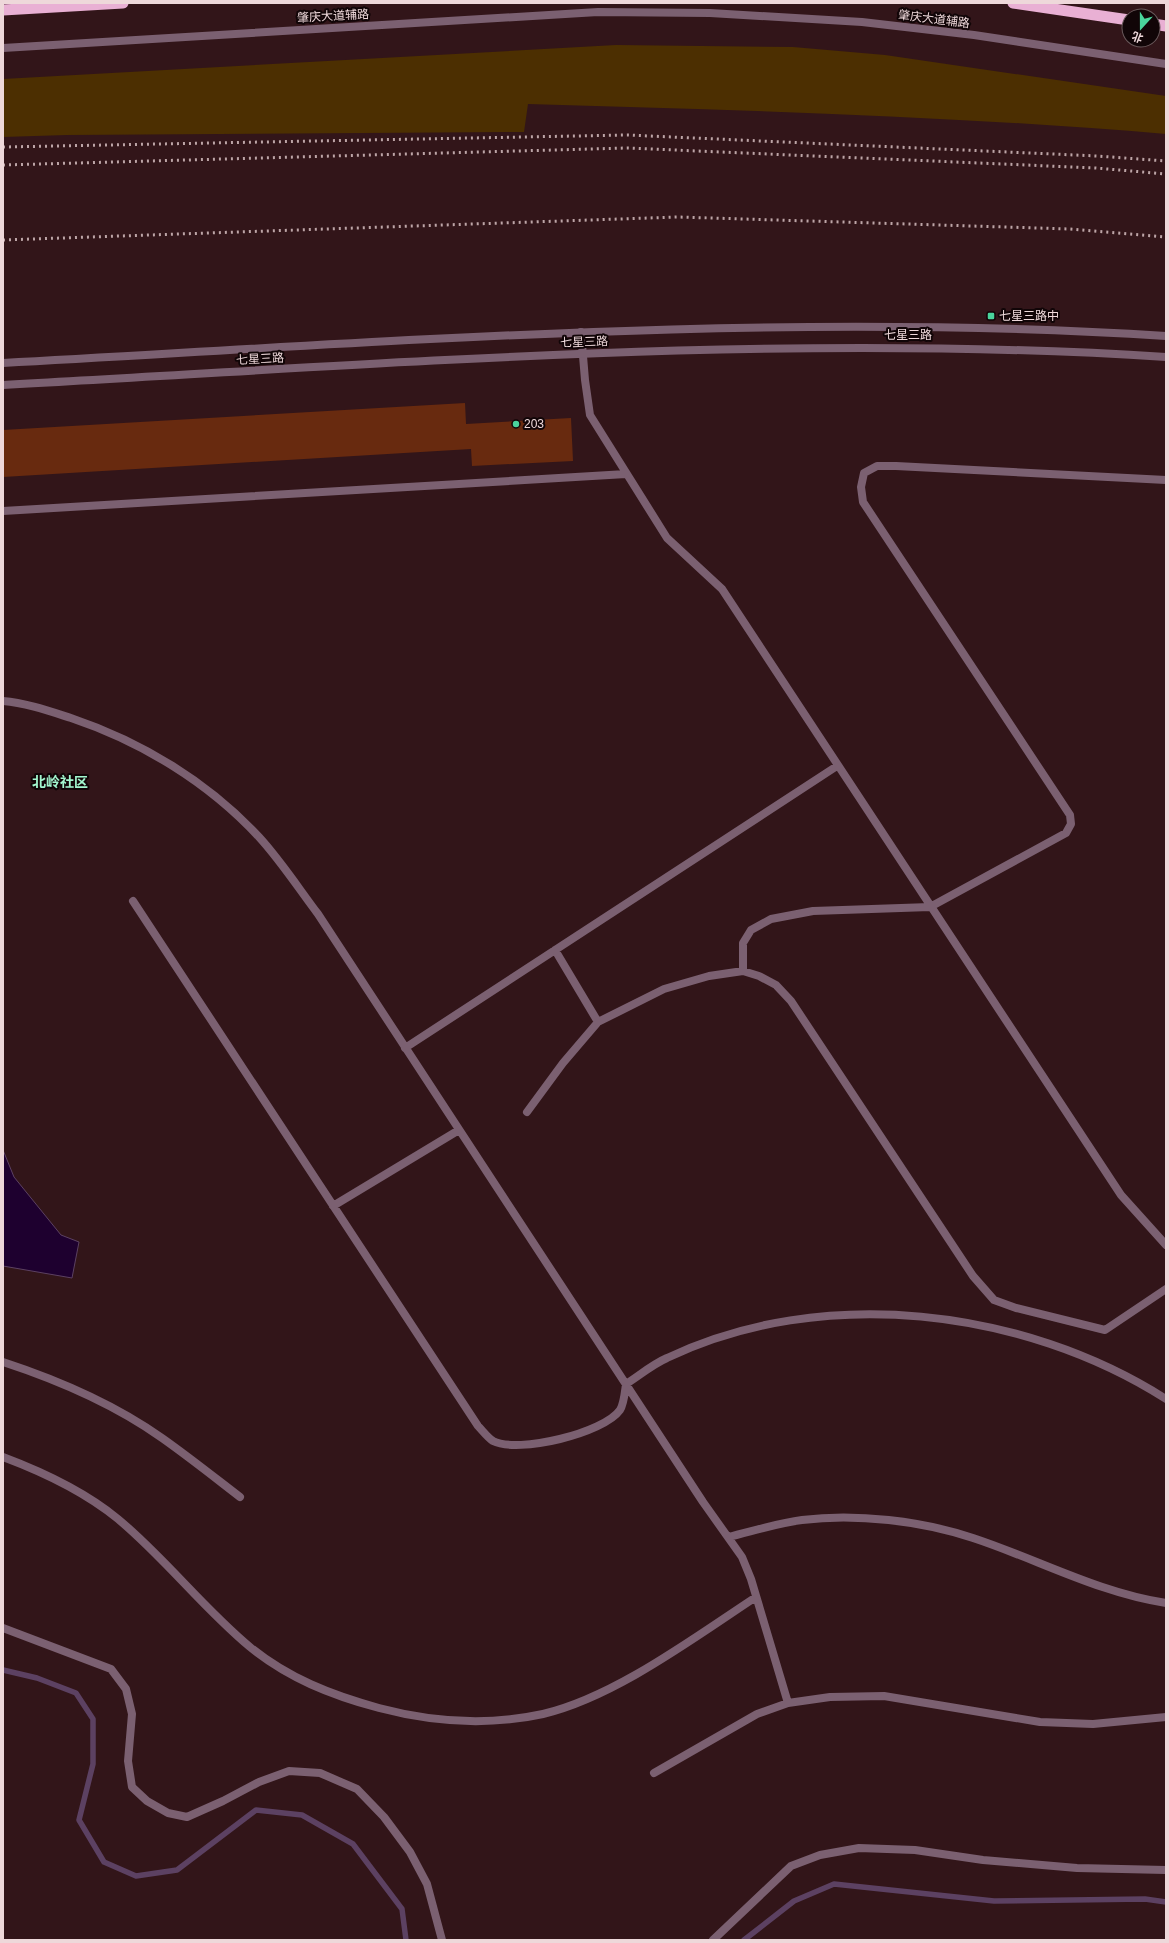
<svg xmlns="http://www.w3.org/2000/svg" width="1169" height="1943" font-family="Arial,'Noto Sans SC',sans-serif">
  <rect width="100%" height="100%" fill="#321519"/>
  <!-- green -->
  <path fill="#4c2f01" d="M616,45L793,47L885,55L1166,96V134C954,116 741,110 528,104L524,132L67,135L3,137V79Z"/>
  <!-- water -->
  <path fill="#1e002f" stroke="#5c4162" d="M3,1150L14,1177L61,1235L79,1242L72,1278L3,1266Z"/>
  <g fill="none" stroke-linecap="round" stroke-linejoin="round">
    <!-- stream -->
    <path stroke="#5c4162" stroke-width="5.5" d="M3,1670L37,1678L76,1693L93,1719V1764L79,1820L104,1862L136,1876L177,1870L256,1810L302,1815L353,1844L402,1909L406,1940
      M744,1940L794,1901L834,1884L994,1901L1145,1899L1166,1902"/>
  </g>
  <!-- building -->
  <path fill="#682a0f" d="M465,403L466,424L571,418L573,461L472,466L471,449L3,477V430Z"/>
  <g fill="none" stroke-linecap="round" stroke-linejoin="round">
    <!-- minor -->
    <path stroke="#7b6071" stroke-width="8" d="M581,332L585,380L590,415L667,538L722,589L1121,1195L1166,1245
      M3,511L626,474
      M3,701C26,703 49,711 71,718C142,742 208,782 259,837C281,861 299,889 318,914L703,1502L742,1557L751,1579L788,1703
      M133,901L478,1426C482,1430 488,1438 493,1441C518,1454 604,1433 620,1410C624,1404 625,1391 626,1384C640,1375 653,1364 667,1358C822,1284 1023,1308 1166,1399
      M555,950L598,1022
      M743,971V943L751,930L771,919L813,911L930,907L1066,833L1071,824L1070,815L863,502L861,487L864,473L877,466H896L1166,480
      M405,1048L837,766
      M527,1112L563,1063L598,1022L664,989L709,976L743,971L759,976L776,985L791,1001L973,1276L994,1300L1016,1308L1105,1330L1166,1289
      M333,1206L459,1130
      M3,1362C58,1380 114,1404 162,1438C189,1457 214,1477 240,1497
      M3,1457C43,1472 84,1491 118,1519C165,1558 203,1608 250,1647C288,1678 331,1695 379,1708C432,1722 488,1726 543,1714C615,1697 695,1637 756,1597
      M728,1537C753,1531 778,1523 802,1520C856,1513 922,1521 973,1538C1037,1559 1099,1593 1166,1603
      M3,1628L111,1669L126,1689L132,1714L128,1761L132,1787L147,1801L168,1813L187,1817L223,1801L259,1782L289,1771L320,1773L357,1789L384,1817L410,1852L427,1884L442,1940
      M654,1773L757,1714L788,1703L830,1697L884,1696L1040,1722L1093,1724L1166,1717
      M713,1940L791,1866L820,1855L859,1848L915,1850L983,1860L1077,1868L1166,1870"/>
    <!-- tertiary -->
    <path stroke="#7b6071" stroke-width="8" d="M3,48L598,12L710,13L862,22L974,35L1166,64
      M3,363C390,342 778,311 1166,336
      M3,385C390,364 778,332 1166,357"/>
    <!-- trunk -->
    <path stroke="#e9b0d4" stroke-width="11" d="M1013,3L1129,20
      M3,10L123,3
      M1153,24L1166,26"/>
    <!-- rail -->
    <path stroke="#bda5a7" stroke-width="3" stroke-dasharray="2 4" stroke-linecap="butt" d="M3,147L627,135L1097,156L1166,161
      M3,165L627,148L1096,168L1166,174
      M3,240L678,217L1070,229L1166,237"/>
  </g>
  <!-- markers -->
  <g fill="#4ad49c" stroke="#110507" stroke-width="1.5">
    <rect x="987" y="312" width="8" height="8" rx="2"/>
    <circle cx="516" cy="424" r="4"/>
  </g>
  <g text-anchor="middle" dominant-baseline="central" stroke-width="4" stroke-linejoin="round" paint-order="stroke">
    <!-- street labels -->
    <g font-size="12" fill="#eed8da" stroke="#110507">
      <text transform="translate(333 16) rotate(-3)">肇庆大道辅路</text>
      <text transform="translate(934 19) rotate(7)">肇庆大道辅路</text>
      <text x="908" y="335">七星三路</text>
      <text transform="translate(584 342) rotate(-2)">七星三路</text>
      <text transform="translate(260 359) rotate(-3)">七星三路</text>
    </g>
    <!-- poi labels -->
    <g font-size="12" fill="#eed8da" stroke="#110507" text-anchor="start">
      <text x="999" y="316">七星三路中</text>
      <text x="524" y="424">203</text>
    </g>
    <!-- quarter labels -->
    <g font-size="14" font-weight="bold" fill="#a3f7cf" stroke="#110507">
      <text x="60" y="782">北岭社区</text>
    </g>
  </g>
  <!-- border -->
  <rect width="1169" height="1943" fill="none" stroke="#eed8da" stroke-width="8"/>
  <!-- north arrow -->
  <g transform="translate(1141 28) rotate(201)"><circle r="19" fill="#110507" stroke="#69595b"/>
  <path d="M0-3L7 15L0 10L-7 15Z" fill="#4ad49c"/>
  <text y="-6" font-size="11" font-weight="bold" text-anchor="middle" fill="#eed8da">北</text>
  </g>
</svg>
